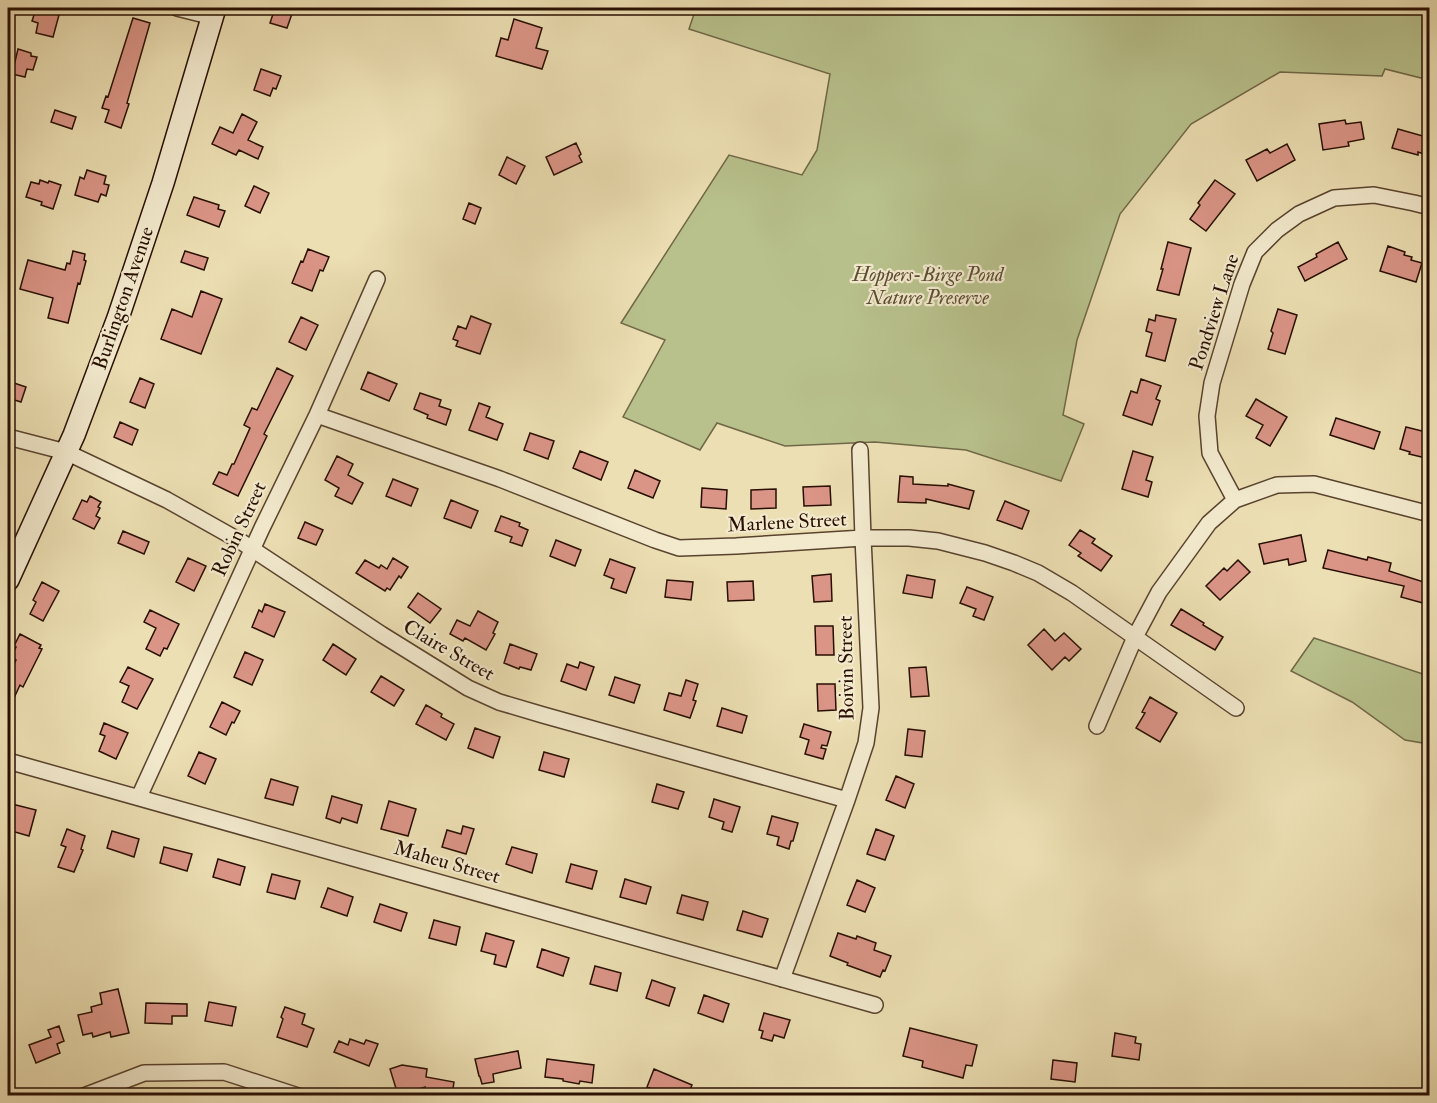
<svg xmlns="http://www.w3.org/2000/svg" width="1437" height="1103" font-family="'IM FELL Double Pica',serif">
  <rect width="100%" height="100%" fill="#ecdfb3"/>
  <filter id="stains"><feTurbulence type="fractalNoise" baseFrequency=".00333" numOctaves="4"/><feColorMatrix values="0 0 0 0 .2 0 0 0 0 .09 0 0 0 0 .02 0 0 0 .5 -.17"/></filter>
  <radialGradient id="worn" r=".72"><stop offset=".6" stop-color="#630" stop-opacity="0"/><stop offset="1" stop-color="#630" stop-opacity=".3"/></radialGradient>
  <!-- green -->
  <path fill="#b8c18c" stroke="#706847" stroke-width="1.5" d="M696,8H1429V80L1385,69L1382,76L1280,72L1191,124L1120,214L1077,340L1063,415L1084,424L1061,481L966,450L875,442L785,446L717,423L700,450L623,417L665,340L621,323L729,155L802,175L817,150L830,74L689,29Z
    M1314,638L1429,676V744L1405,740L1352,702L1291,671Z"/>
  <!-- building -->
  <path fill="#db9587" stroke="#280f02" stroke-width="1.5" d="M275,8H294L287,28L270,23Z
    M36,9L59,15L53,37L36,33L38,23L32,21Z
    M133,18L150,23L127,103L129,104L121,128L105,122L109,110L102,108L106,96L108,97Z
    M514,19L542,28L536,48L548,51L542,69L496,56L501,38L508,40Z
    M18,49L31,53V56L37,57L33,70L27,69L25,77L12,74Z
    M261,69L281,76L276,89L273,88L270,96L254,90Z
    M55,110L76,117L72,129L51,122Z
    M242,114L257,122L248,140L263,147L258,159L239,150L236,155L212,144L220,127L233,133Z
    M1345,120L1346,124L1361,122L1364,139L1348,142L1349,146L1323,150L1319,124Z
    M1398,129L1430,138V156L1418,152V155L1392,148Z
    M576,143L581,154L579,156L582,162L554,175L546,157Z
    M1287,144L1295,160L1257,181L1246,160L1267,149L1270,153Z
    M507,157L525,166L516,184L499,175Z
    M87,170L106,176L104,184L109,185L106,196L101,194L98,202L75,195L80,177L84,179Z
    M40,180L48,183L49,181L61,185L53,209L41,205L42,202L26,197L31,182L39,184Z
    M1215,180L1235,194L1206,231L1190,219L1200,205L1198,203Z
    M254,186L269,193L260,213L245,206Z
    M194,197L219,205L218,209L225,211L219,227L187,215Z
    M469,203L481,208L475,224L463,219Z
    M1168,242L1191,248L1179,295L1157,290L1163,269H1161Z
    M1338,242L1347,259L1305,281L1298,267L1317,257L1316,254Z
    M1388,246L1405,252L1404,255L1412,257L1411,260L1422,263L1416,282L1380,271Z
    M308,249L329,257L323,271L320,270L312,291L292,283L301,261L303,262Z
    M73,251L85,254L84,260L86,261L80,284L78,283L68,323L48,318L53,298L20,289L28,260L65,270L67,263L70,264Z
    M185,251L208,258L204,270L181,262Z
    M201,291L222,299L201,354L161,339L172,309L192,317Z
    M1278,309L1297,315L1285,354L1268,349L1273,333L1271,331Z
    M1156,315L1176,319L1165,361L1146,356L1152,333L1146,331L1149,319L1155,321Z
    M471,316L491,324L480,354L456,346L458,341L453,339L458,326L466,329Z
    M301,317L318,325L306,350L289,342Z
    M277,368L293,376L264,434L267,436L238,496L213,484L219,472L227,475L232,464H234L250,428L244,425L252,408L257,410Z
    M368,372L397,384L389,401L361,389Z
    M140,378L154,384L145,408L130,402Z
    M1141,379L1161,386L1156,399L1160,401L1152,425L1123,415L1131,391L1137,393Z
    M8,381L26,387L21,402L8,398Z
    M420,393L441,400L439,406L451,410L446,425L427,418L428,415L414,409Z
    M1256,399L1287,417L1270,446L1256,438L1263,425L1246,416Z
    M479,403L490,407L486,417L503,424L497,440L469,430Z
    M1336,418L1380,432L1374,449L1330,435Z
    M120,422L138,430L132,445L114,437Z
    M1406,427L1426,432L1425,436L1430,437V459L1409,454L1410,452L1400,449Z
    M530,433L554,441L548,459L524,450Z
    M580,451L608,462L601,480L573,468Z
    M1133,451L1153,457L1146,480L1152,482L1148,497L1122,489Z
    M337,456L353,464L348,475L363,483L352,504L335,496L339,488L325,480Z
    M635,470L660,481L653,498L628,488Z
    M900,476L913,477V484L948,486V484L974,491L969,509L926,499V503L898,502Z
    M393,479L418,489L411,506L386,496Z
    M830,486L831,505L804,506L803,487Z
    M702,488L727,490L726,509L701,507Z
    M776,489V508L751,509V490Z
    M90,496L101,502L98,507L100,508L96,516L100,518L94,529L73,519L82,500L87,502Z
    M451,500L478,511L471,528L444,518Z
    M1005,501L1029,511L1022,529L997,520Z
    M501,516L520,523L519,526L528,530L522,546L510,542L512,537L495,531Z
    M305,522L323,530L316,545L298,538Z
    M1080,530L1095,539L1092,543L1112,556L1101,571L1078,556L1081,553L1069,545Z
    M123,531L149,542L144,554L118,543Z
    M1301,535L1306,561L1289,565L1288,559L1264,564L1259,544Z
    M556,540L581,550L575,566L550,556Z
    M1328,550L1367,560L1368,557L1391,563L1389,571L1430,584V605L1401,597L1404,586L1323,568Z
    M188,558L206,566L194,591L176,582Z
    M393,558L408,567L401,578L399,576L390,590L387,588L385,591L356,573L365,560L379,568L381,565L387,569Z
    M610,559L635,568L626,593L611,588L614,579L604,575Z
    M1238,560L1250,572L1220,600L1206,586L1224,568L1227,571Z
    M831,574L832,601L814,602L812,576Z
    M907,575L935,580L932,598L903,593Z
    M667,580L693,582L691,600L665,597Z
    M753,581L754,600L728,601L727,582Z
    M42,582L59,591L43,621L30,614L36,602L33,600Z
    M967,587L993,597L984,620L973,616L976,609L960,603Z
    M418,593L441,609L430,623L408,607Z
    M265,604L285,612L274,637L252,627L259,610L262,612Z
    M1181,609L1204,623L1203,625L1223,637L1215,650L1171,625Z
    M150,610L179,624L167,649L164,648L160,656L146,649L156,628L144,622Z
    M478,611L498,622L493,633L495,634L486,650L465,638L463,641L450,634L457,620L470,626Z
    M815,626H833L834,655H816Z
    M1044,629L1055,641L1064,633L1081,649L1069,661L1065,657L1052,670L1028,645Z
    M20,634L41,645L39,648L42,649L23,687L20,685L8,711V677L16,660L11,657L16,647L14,646Z
    M333,644L356,659L346,675L323,660Z
    M510,644L537,654L531,670L520,667L519,669L504,663Z
    M245,652L263,660L252,685L234,677Z
    M580,662L594,667L586,690L561,681L567,664L578,668Z
    M128,667L153,679L137,709L122,702L129,686L120,682Z
    M926,667L929,696L911,697L909,668Z
    M381,676L404,690L394,706L371,692Z
    M615,677L640,685L634,703L609,695Z
    M686,680L698,684L693,700L696,701L690,718L664,710L669,693L681,696Z
    M817,684H835L836,710L818,711Z
    M1150,697L1177,713L1160,742L1136,728L1145,713L1142,712Z
    M222,702L240,711L234,723L232,722L226,735L210,727Z
    M426,705L442,714L441,717L454,724L446,740L416,724Z
    M722,708L747,716L742,733L717,726Z
    M104,723L128,733L116,759L99,751L105,736L100,734Z
    M804,724L831,732L827,746L822,745L821,748L826,749L823,759L805,754L809,740L800,737Z
    M475,728L500,737L493,758L468,748Z
    M908,729L925,731L922,757L905,755Z
    M199,752L216,759L205,784L188,776Z
    M544,752L569,759L564,777L539,770Z
    M896,776L914,784L905,808L886,800Z
    M271,779L298,787L293,805L265,798Z
    M657,784L684,792L678,809L652,802Z
    M332,796L362,805L357,823L342,818L340,823L326,818Z
    M714,799L740,807L732,832L722,829L724,822L709,817Z
    M389,801L416,809L408,836L381,829Z
    M8,803L36,810L29,836L8,830Z
    M772,816L798,823L793,841H791L789,849L777,845L779,837L767,834Z
    M463,826L474,829L466,854L442,847L447,830L461,834Z
    M67,829L85,836L81,849L83,850L74,872L58,867L66,847L61,845Z
    M876,829L894,836L885,860L867,854Z
    M112,831L139,839L134,857L107,848Z
    M164,847L192,854L187,871L160,863Z
    M512,847L537,854L532,873L506,864Z
    M218,859L245,867L240,885L213,877Z
    M571,864L597,871L592,889L566,882Z
    M272,874L300,881L295,899L267,892Z
    M625,879L651,887L646,904L620,897Z
    M857,880L875,888L865,912L847,905Z
    M328,888L353,897L347,916L321,907Z
    M682,895L708,902L703,920L677,913Z
    M380,904L407,913L401,931L374,922Z
    M743,911L768,919L762,937L737,930Z
    M434,920L460,927L456,945L429,938Z
    M486,933L514,941L506,967L494,964L496,955L481,951Z
    M838,933L856,939L857,936L876,943L874,950L891,956L885,971L883,970L880,977L847,965L848,963L830,956Z
    M542,949L569,958L563,976L537,967Z
    M595,966L621,973L617,991L590,984Z
    M652,980L675,988L669,1006L646,998Z
    M118,989L129,1033L111,1037L110,1032L93,1037L92,1033L83,1035L78,1015L92,1012L91,1007L102,1004L100,993Z
    M704,995L729,1004L723,1022L698,1013Z
    M209,1002L236,1007L232,1026L205,1021Z
    M146,1003L187,1004V1016H172V1024L145,1023Z
    M285,1007L305,1014L302,1024L314,1029L307,1047L277,1037L283,1019L281,1017Z
    M764,1013L790,1020L784,1038L774,1035L772,1041L761,1038L763,1031L759,1030Z
    M59,1026L64,1041L57,1044L60,1053L36,1063L29,1045L51,1037L48,1030Z
    M910,1028L977,1045L972,1066L966,1065L963,1078L922,1067L923,1061L903,1056Z
    M1115,1033L1136,1037L1135,1043L1141,1044L1139,1060L1112,1056Z
    M350,1039L364,1044L366,1040L378,1044L369,1066L334,1052L339,1041L348,1045Z
    M518,1051L521,1068L493,1074L494,1082L482,1084L480,1077L479,1076L475,1059Z
    M547,1059L594,1065L592,1083L580,1081L579,1084L563,1081V1079L545,1077Z
    M1053,1060L1077,1063L1075,1082L1051,1079Z
    M402,1065L427,1069L426,1077L454,1082L452,1095H423L425,1087L398,1095L390,1069Z
    M654,1069L692,1085L688,1095H667L647,1087Z"/>
  <g fill="none" stroke-linecap="round" stroke-linejoin="round">
    <defs>
      <path id="minor" d="M177,8L213,17
        M1430,207L1414,203L1374,195L1334,198L1299,214L1277,230L1255,252L1242,284L1212,383L1207,416L1210,453L1235,500L1277,485L1314,484L1430,514
        M317,415L500,479L655,540L679,548L736,546L863,538H909L938,541L985,553L1014,563L1038,573L1072,593L1236,708
        M8,437L66,452L167,500L240,541L381,634L468,688L499,702L543,715L847,800
        M1097,726L1135,637L1159,592L1209,523L1235,500
        M8,761L875,1005
        M139,797L262,528L317,415L377,279
        M782,979L847,800L866,743L871,708L863,538L860,450
        M84,1096L144,1073L224,1072L298,1096"/>
      <path id="secondary" d="M8,580L74,435L118,318L163,183L215,8"/>
    </defs>
    <!-- minor casing -->
    <use href="#minor" stroke="#59432e" stroke-width="18"/>
    <!-- secondary casing -->
    <use href="#secondary" stroke="#280f02" stroke-width="24"/>
    <!-- minor -->
    <use href="#minor" stroke="#f3eace" stroke-width="15"/>
    <!-- secondary -->
    <use href="#secondary" stroke="#f3eace" stroke-width="21"/>
  </g>
  <g text-anchor="middle" dominant-baseline="central" stroke-width="4.5" stroke-linejoin="round" paint-order="stroke">
    <!-- park labels -->
    <g font-size="20" font-style="italic" fill="#5a4d32" stroke="#f3eace">
      <text x="928" y="274">Hoppers-Birge Pond<tspan x="928" dy="23">Nature Preserve</tspan></text>
    </g>
    <!-- street labels -->
    <g font-size="20" fill="#280f02" stroke="#f3eace">
      <text transform="translate(123 298) rotate(-71)">Burlington Avenue</text>
      <text transform="translate(1214 312) rotate(-72)">Pondview Lane</text>
      <text transform="translate(787 522) rotate(-3)">Marlene Street</text>
      <text transform="translate(239 529) rotate(-65)">Robin Street</text>
      <text transform="translate(449 650) rotate(30)">Claire Street</text>
      <text transform="translate(846 668) rotate(-91)">Boivin Street</text>
      <text transform="translate(447 862) rotate(16)">Maheu Street</text>
    </g>
  </g>
  <!-- margin -->
  <rect width="1437" height="1103" fill="none" stroke="#ecdfb3" stroke-width="30"/>
  <rect x="9" y="9" width="1419" height="1085" fill="none" stroke="#280f02" stroke-width="3"/>
  <rect x="15" y="15" width="1407" height="1073" fill="none" stroke="#280f02" stroke-width="1.5"/>
  <rect width="100%" height="100%" filter="url(#stains)"/>
  <rect width="100%" height="100%" fill="url(#worn)"/>
</svg>
